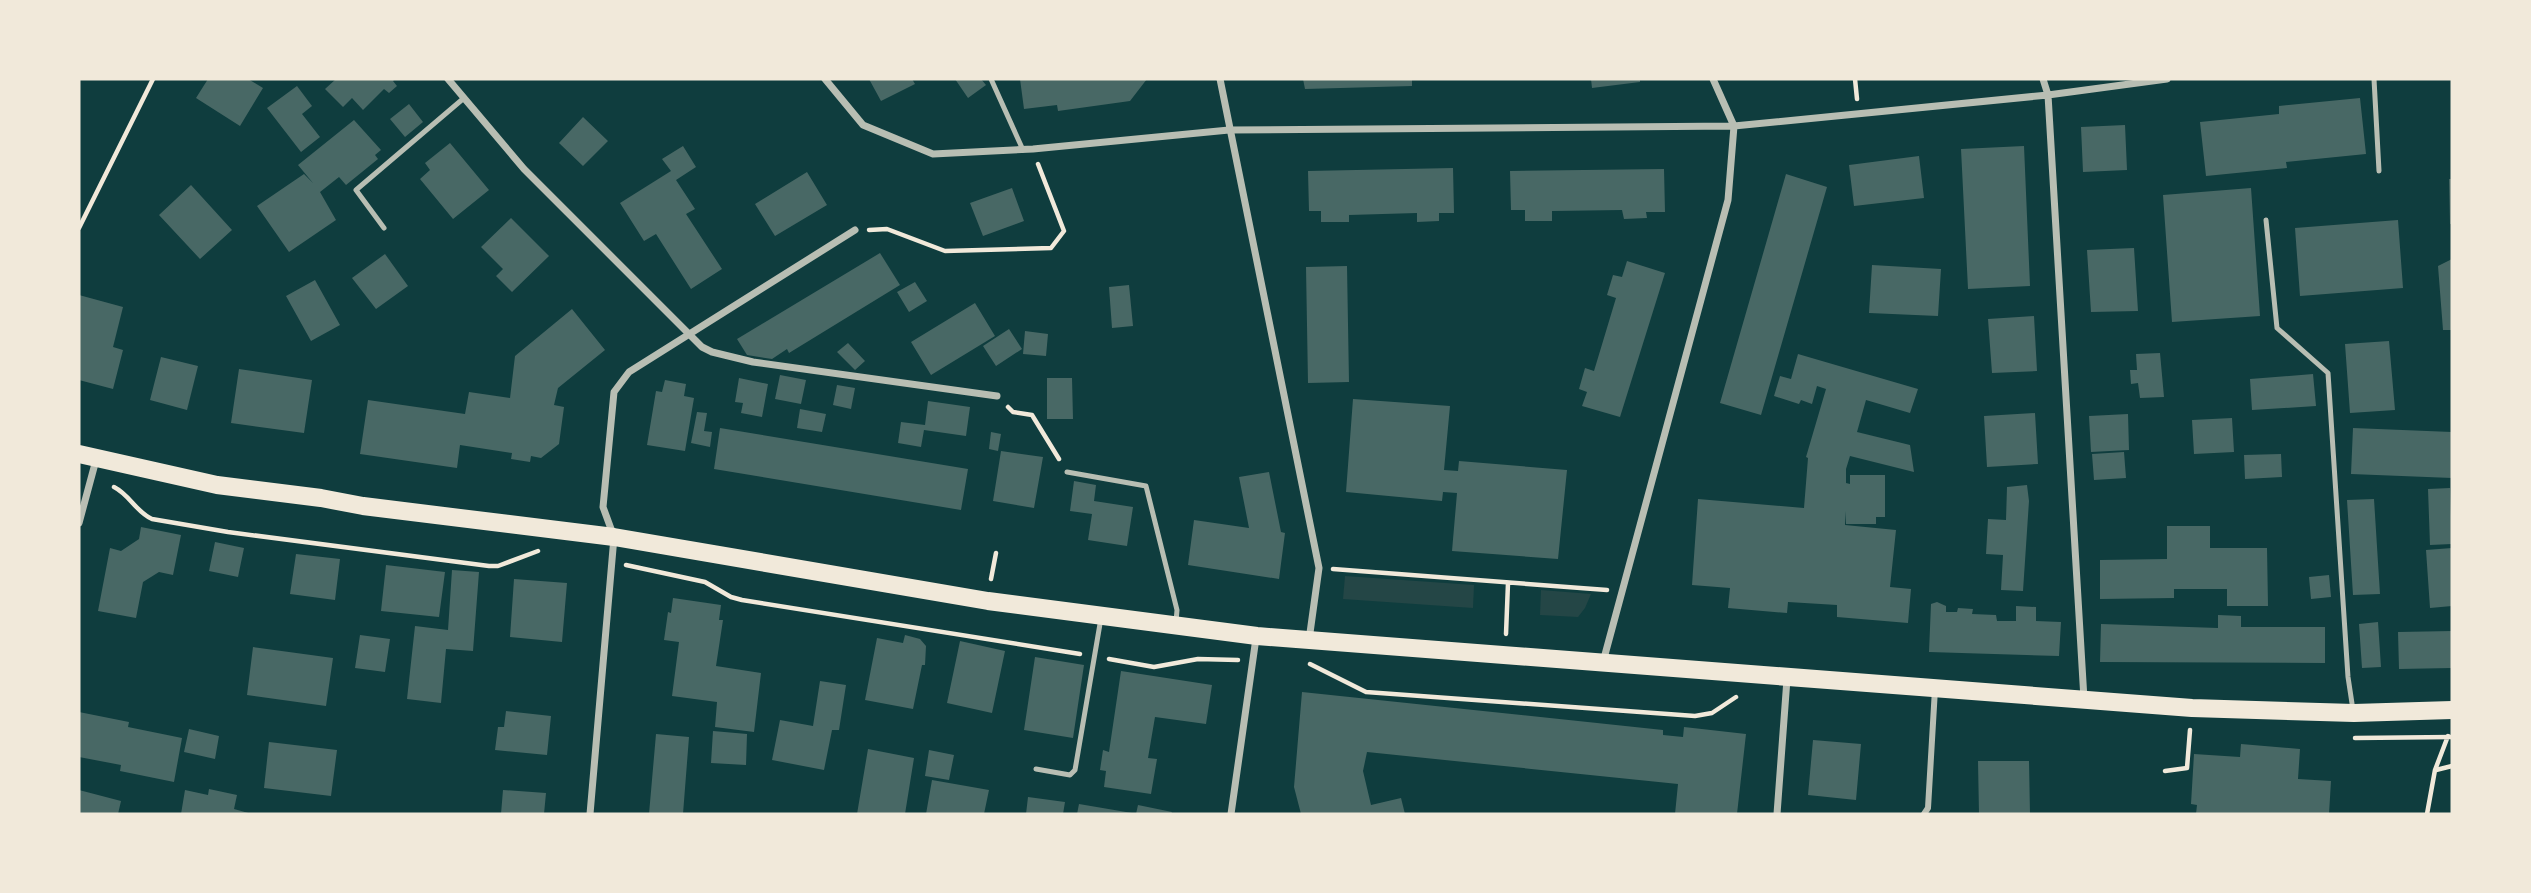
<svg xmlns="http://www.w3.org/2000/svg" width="2531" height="893" font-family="'Times New Roman',serif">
  <rect width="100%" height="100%" fill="#0f3d3e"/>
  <!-- green -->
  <path fill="#244646" d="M1345,576L1474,585L1473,608L1343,599Z
    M1541,590L1591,594L1585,608L1578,617L1540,615Z"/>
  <!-- building -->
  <path fill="#486865" d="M208,79H248L263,88L240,126L196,98Z
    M336,79H395L393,81L397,86L389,93L384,89L363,110L352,98L343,107L325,89Z
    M869,79H912L915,84L881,101Z
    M955,79H981L986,85L968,98Z
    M1020,79H1147L1130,101L1058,111L1057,105L1024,109Z
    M1303,79H1412V86L1305,89Z
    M1591,79H1640V82L1592,88Z
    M297,86L312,106L302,114L320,137L301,152L267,108Z
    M2360,98L2366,154L2286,162L2287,168L2206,176L2200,122L2279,114V106Z
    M409,104L423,122L405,137L390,119Z
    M583,117L608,141L583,166L559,143Z
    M354,120L381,150L375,155L378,159L346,185L339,177L320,192L336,220L289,252L257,206L304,174L313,183L298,165Z
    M2125,125L2127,170L2083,172L2081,127Z
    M450,143L489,190L453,219L420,179L430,170L425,163Z
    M683,146L696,167L676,180L695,209L686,214L722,269L691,289L656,234L644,241L620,203L671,171L662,159Z
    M2024,146L2030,286L1968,289L1961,149Z
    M1919,156L1924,198L1854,206L1849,165Z
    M1453,168L1454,213H1439V221L1417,222V213L1349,215V222H1321V211H1309L1308,171Z
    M1664,169L1665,212H1646L1647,218L1624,219L1622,210L1552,211V221H1525V210H1511L1510,171Z
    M807,172L827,205L775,236L755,204Z
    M1786,174L1827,187L1761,415L1720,403Z
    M2449,179H2452V224H2450Z
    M191,185L232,230L200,259L159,215Z
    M1012,188L1024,221L983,236L970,203Z
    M2251,188L2260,316L2172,322L2163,195Z
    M511,218L549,256L512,292L496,276L503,269L481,247Z
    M2398,220L2403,288L2300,296L2295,228Z
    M2134,248L2138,311L2091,312L2087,250Z
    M880,253L900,285L789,353L787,349L772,359L747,355L737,339Z
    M385,254L408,286L376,309L352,278Z
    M2452,259V330H2443L2438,266Z
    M1627,261L1665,273L1620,417L1582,406L1587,392L1579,389L1585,368L1594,371L1616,298L1607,295L1613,275L1622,277Z
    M1872,265L1941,269L1938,316L1869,313Z
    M1347,266L1349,382L1308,383L1306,267Z
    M315,280L340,325L311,341L286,296Z
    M915,282L927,301L909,312L897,292Z
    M1129,285L1133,326L1112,328L1109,287Z
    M79,295L123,307L113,347L123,350L113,389L79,380Z
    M975,303L995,336L931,375L911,342Z
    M572,309L605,350L558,388L554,405L564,407L559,444L541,458L531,456L530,462L511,459L512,453L460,445L457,468L360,454L368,400L465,414L469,392L510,398L515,356Z
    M2034,316L2037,371L1992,373L1988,319Z
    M1009,329L1022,349L996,366L983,346Z
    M1025,331L1048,334L1046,356L1023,354Z
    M2389,341L2395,410L2350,413L2345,344Z
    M848,343L865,361L855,370L837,352Z
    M2160,353L2164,397L2140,398L2138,383L2131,384L2130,370H2137L2136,354Z
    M1798,354L1918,389L1910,413L1866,400L1857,432L1910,445L1914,472L1850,456L1846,469V483L1850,484V475H1885V517H1876V524H1846L1845,511V525L1896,530L1890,587L1911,589L1908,623L1837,617V605L1788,602L1787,613L1728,608L1730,588L1692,585L1698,499L1804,508L1808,458L1806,457L1826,389L1817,386L1812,404L1801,400L1799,404L1774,396L1780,376L1791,379Z
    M161,357L198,366L187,410L150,400Z
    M239,369L312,380L304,433L231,423Z
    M2313,374L2316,406L2252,410L2250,379Z
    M780,375L806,380L801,404L775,399Z
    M739,378L768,384L762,417L741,413L743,403L735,402Z
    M1047,378H1072L1073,419H1047Z
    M665,380L686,384L684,396L694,398L685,451L647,445L656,391L662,392Z
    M837,385L855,388L851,409L833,405Z
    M1353,399L1450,406L1444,470L1458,471L1459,461L1567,470L1558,559L1452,551L1457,493L1443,492L1442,501L1346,492Z
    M928,401L970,407L966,436L924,430L921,447L898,443L901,422L925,425Z
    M800,409L826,414L822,432L797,428Z
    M697,412L707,413L704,431L712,432L710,447L691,443Z
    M2035,413L2038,464L1987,467L1984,416Z
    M2128,414L2129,450L2091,452L2089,416Z
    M2232,418L2234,452L2194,454L2192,420Z
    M720,428L968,469L961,510L714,469Z
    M2353,428L2452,432V478L2351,474Z
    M991,432L1001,434L998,451L989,449Z
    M1001,451L1043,457L1034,508L993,501Z
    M2124,452L2126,478L2094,480L2092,454Z
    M2281,454L2282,477L2245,479L2244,455Z
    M1269,472L1281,532L1285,533L1279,579L1188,565L1194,520L1249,528L1239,477Z
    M1074,481L1096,485L1094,501L1133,507L1127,546L1088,540L1092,514L1070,511Z
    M2027,485L2029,501L2023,591L2001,590L2003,555L1986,554L1988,519L2006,520L2007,487Z
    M2450,488L2452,544L2430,545L2428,489Z
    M2374,499L2380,594L2353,595L2347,500Z
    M2167,526H2210V548H2267L2268,606H2227V589H2174V598L2100,599V560L2167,559Z
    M141,527L181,535L173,575L159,572L143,582L136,618L98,611L110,548L121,551L139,539Z
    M215,542L244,548L238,577L209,571Z
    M2452,548V606L2430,608L2426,550Z
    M296,554L340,559L335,600L290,594Z
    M386,565L445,572L439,617L381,611Z
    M452,570L479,572L473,651L446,649L441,703L407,699L415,626L448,630Z
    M2329,575L2331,597L2311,599L2309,577Z
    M514,579L567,583L562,642L510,637Z
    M673,598L721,605L719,620H723L716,666L761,673L754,732L715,727L717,702L672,696L679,642L664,640L668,612L671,613Z
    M1937,602L1946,606V612H1957L1958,608L1973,609L1972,614L1996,615L1997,621H2016V606L2036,607V621L2061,622L2059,656L1929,652L1931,604Z
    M2218,615L2241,616V627H2325V663L2100,662L2101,624L2218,628Z
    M2378,622L2381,667L2362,668L2359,624Z
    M2452,631V668L2399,669L2398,632Z
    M360,635L390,639L385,672L355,668Z
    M905,635L920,639L926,646L925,665H922L913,709L865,700L877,638L903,643Z
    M960,641L1005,651L992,713L947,703Z
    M253,647L333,658L326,706L247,695Z
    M1035,657L1084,665L1073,738L1024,730Z
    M1121,671L1212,685L1206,724L1155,717L1148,758L1157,759L1151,794L1104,787L1106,771L1100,770L1103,750L1109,752Z
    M820,681L846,685L839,730H832L824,770L772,760L780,720L813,726Z
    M1302,692L1663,730V735L1683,737L1684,727L1746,734L1737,814H1675L1678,784L1367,752L1363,771L1371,805L1401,798L1405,814H1301L1294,787Z
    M506,711L551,716L547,755L495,750L498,727H504Z
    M79,712L129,722L128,727L182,738L174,782L120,771L121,765L79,757Z
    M189,729L219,736L215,759L184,752Z
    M713,731L747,734L746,765L711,763Z
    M656,734L689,737L683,814H649Z
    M1813,740L1861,744L1856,800L1808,795Z
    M269,742L337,750L331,796L264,788Z
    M2241,744L2300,749L2298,779L2331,781L2329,814H2196L2197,805L2191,804L2194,754L2240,757Z
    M868,749L914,758L905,814H857Z
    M929,750L954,755L949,780L925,776Z
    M1978,761H2029L2030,814H1979Z
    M932,780L989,790L984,814H926Z
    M209,789L237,795L234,809L252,814H181L185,790L208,795Z
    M79,790L121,801L118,814H79Z
    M503,790L546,793L544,814H501Z
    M1028,797L1065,802L1063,814H1026Z
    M1079,804L1132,813V814H1077Z
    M1138,805L1172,812L1171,814H1136Z"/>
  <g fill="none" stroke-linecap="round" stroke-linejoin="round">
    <!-- path -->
    <path stroke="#f1e9da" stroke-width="4.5" d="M1855,79L1857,99
      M79,228L153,79
      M869,230L887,229L945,251L1051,248L1064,231L1038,164
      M1008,407L1013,412L1032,415L1059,459
      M114,487C130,495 136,512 152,519L228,532L489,566H498L538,551
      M626,565L705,582L731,597L742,600L1080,654
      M1333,569L1607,590
      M991,579L996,553
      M1506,634L1508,583
      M1109,659L1154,667L1198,659L1238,660
      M1310,664L1366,692L1695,716L1712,713L1736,697
      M2355,738L2452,737
      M2436,770L2452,766
      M2165,771L2187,768L2190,730
      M2427,814L2435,770L2448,736"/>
    <!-- service -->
    <path stroke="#b8beb3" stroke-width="5" d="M991,79L1023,150
      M2374,79L2379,171
      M2266,220L2277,328L2328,373L2348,677L2353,710
      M384,228L356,190L464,98
      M1067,472L1146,486L1177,610L1176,622
      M1036,769L1070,775L1075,770L1101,618"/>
    <!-- pedestrian -->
    <path stroke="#b8beb3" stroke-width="6" d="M1924,814L1928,808L1935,689"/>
    <!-- minor -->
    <path stroke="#b8beb3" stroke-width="7" d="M448,79L524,169L702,347L712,352L753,362L997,396
      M825,79L863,125L933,154L1033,149L1229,130L1734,126L2048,95L2167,79
      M1220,79L1319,568L1309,640
      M2043,79L2048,95L2084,699
      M79,523L96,460
      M1603,662L1728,200L1734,126L1713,79
      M590,814L614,537L603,507L614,392L629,372L855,230
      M1231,814L1256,638
      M1777,814L1787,679"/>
    <!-- primary -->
    <path stroke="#f1e9da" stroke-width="18" d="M79,454L217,485L321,498L363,506L614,537L988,601L1257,636L2192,708L2354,713L2452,710"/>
  </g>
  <!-- border -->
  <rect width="2531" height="893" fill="none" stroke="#f1e9da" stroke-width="161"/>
</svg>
